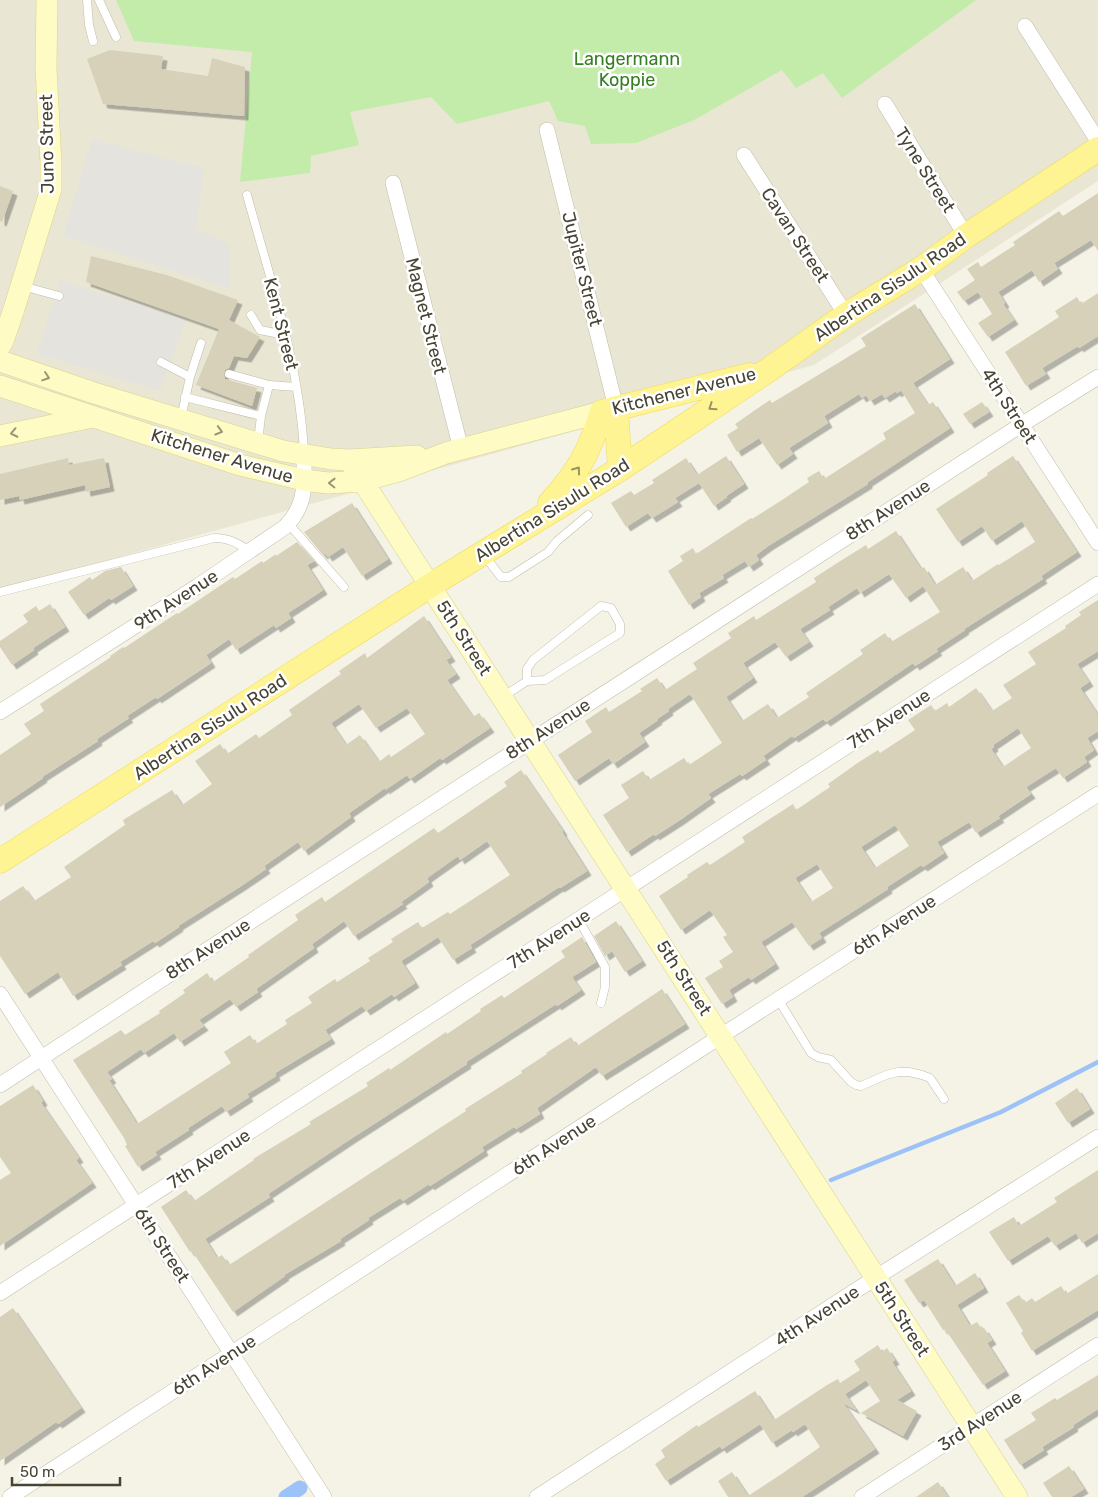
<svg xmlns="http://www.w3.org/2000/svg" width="1098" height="1497" font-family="Rubik,sans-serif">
  <defs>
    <filter id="shadow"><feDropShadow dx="4.5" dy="4.5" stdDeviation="0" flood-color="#0004"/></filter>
  </defs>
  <rect width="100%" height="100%" fill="#f4f3e6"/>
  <!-- residential -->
  <path fill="#e9e6d3" d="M0,0H1098V181L814,365L0,590Z"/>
  <!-- green -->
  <path fill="#c3ecab" d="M116,0H976L842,98L823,73L796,88L782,70L694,120L636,143L591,144L585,126L558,121L549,101L457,124L431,97L350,112L359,145L311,156L310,173L240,182L252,52L134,41Z"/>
  <!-- parking -->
  <path fill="#e5e3de" d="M92,139L204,168L196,229L229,244L230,289L63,236Z
    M60,280L186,320L160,391L37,354Z"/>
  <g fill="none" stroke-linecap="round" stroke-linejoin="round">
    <!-- stream -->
    <path stroke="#9dc2f7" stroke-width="4.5" d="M831,1180L1001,1112L1098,1062"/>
    <!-- canal -->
    <path stroke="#9dc2f7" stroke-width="15" d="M286,1497L300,1488"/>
  </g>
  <!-- building -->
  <path fill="#d7d1ba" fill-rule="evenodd" filter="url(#shadow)" d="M110,50L163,56L161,69L208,76L212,58L245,67L244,116L103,104L87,59Z
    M0,186L13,191L2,222L0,221Z
    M1098,193V251L1091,240L1054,263L1058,269L1039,282L1032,270L998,292L1005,303L1003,304L1014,320L988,337L978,323L992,314L978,292L964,301L957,292L975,280L967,269L978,262L981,267L1015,245L1013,242L1059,211L1063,216Z
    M91,256L167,275L238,300L229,320L260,337L247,358L234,356L229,368L225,370L224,375L225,379L257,388L252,406L196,385L219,329L86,282Z
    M1098,293V336L1079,348L1078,346L1042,368L1046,374L1026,386L1005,352L1059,317L1055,311L1077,297L1081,304Z
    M915,304L950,359L913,383L928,405L933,402L950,428L868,482V484L768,546L756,555L759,560L749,567L745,561L722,575L724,578L699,593L701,597L689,605L668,571L683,561L680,556L693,548L696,554L751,518L752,519L779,502L809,482L807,478L819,471L824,479L886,439L883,433L915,413L901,390L897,393L896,391L885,398L882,394L870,401L866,395L862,398L859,394L824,416L828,423L789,448L793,454L777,465L759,438L737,452L727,435L738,428L735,424L770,400L772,403L866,346L861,338Z
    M982,402L989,412L970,424L963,414Z
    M726,456L744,484L726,496L727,497L714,506L699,483L675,498L678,502L652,518L648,513L626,527L611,503L631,491L634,495L654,483L652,480L686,458L697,475Z
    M1013,456L1077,552L1041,576L1043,579L964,629L965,630L936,649L938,651L915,666L913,663L826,722L823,719L794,738L792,736L763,756L766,760L742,776L740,774L708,794L711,798L680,820L655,836L654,834L627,852L603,815L629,798L621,785L643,771L649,780L684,758L689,765L722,743L690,694L668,709L669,711L657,719L658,720L639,733L645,742L613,764L609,758L575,781L558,755L592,732L585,721L606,707L609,712L642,691L640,689L657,678L665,690L697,669L693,663L731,638L728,633L754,616L756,620L816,582L814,578L834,565L866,545L868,549L896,531L921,569L924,567L935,585L963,567L972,581L998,564L999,565L1035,542L1022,521L992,541L982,526L958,542L936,509L988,475L987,473ZM889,574L906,598L923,586L940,612L891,642L885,633L860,650L863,654L806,693L809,697L777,718L768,704L742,721L726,697L753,678L743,663L775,642L786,657L809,642L800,629L830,610L828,607L857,588L860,593Z
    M68,458L69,465L104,458L110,487L86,492L85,485L20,500L19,496L0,500V474Z
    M352,503L388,559L362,576L343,547L328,557L325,553L323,555L304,532Z
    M297,542L314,561L307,565L323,590L288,613L291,618L276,628L274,625L236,650L229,639L206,655L211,663L157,699L156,697L127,716L129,718L97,739L98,741L42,777L43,778L0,807V755L31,734L24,724L44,711L40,704L111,657L110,656L123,647L124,648L177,613L178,614L233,577L235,579L262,561L263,563L276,554V556Z
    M121,567L133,586L111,600L109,598L84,615L68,592L90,577L92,580L105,571Z
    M1098,600V651L1077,664L1089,682L1080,688L1098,715V731L1087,738L1094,750L1084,757L1087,762L1063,778L1056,768L1026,787L1031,794L998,816L1000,818L976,833L969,822L937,842L944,853L923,867L921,865L887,887L888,889L819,933L822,938L809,946L792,922L761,942L775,964L751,980L749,977L729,990L733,997L722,1004L705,978L723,967L719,961L733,952L723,937L727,935L710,910L681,930L659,896L688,877L687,875L707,862L710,865L745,842L742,837L765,822L793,804L796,810L830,787L828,784L856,764L878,750L880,753L915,730L908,720L931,705L935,711L947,703L949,707L976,688L992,711L1012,698L1003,685L1036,664L1028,652L1066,628L1065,626L1081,615L1079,612ZM1018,728L1031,748L1003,767L991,749L994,747L993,745ZM895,825L909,846L875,868L861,847ZM817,864L833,888L811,902L795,878Z
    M50,604L65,627L33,648L34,650L12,665L0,647V641L28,622L23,615L36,606L39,611Z
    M424,616L451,657L446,660L456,674L447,680L473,717L479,713L490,728L442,760L440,758L410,779L407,775L385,790V788L349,813L351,817L304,851L298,842L264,866L266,869L241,886L178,926L179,927L155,943L153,941L120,962L122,965L73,996L58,972L25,994L0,956V901L23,886L34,901L71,877L64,867L125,825L123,820L172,790L182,805L212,784L195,761L220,744L227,754L256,734L259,738L292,715L289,710L341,674L339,671L365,653L367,658ZM359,704L376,728L407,708L425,734L391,757L389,754L379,762L360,735L346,745L331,723Z
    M521,770L555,819L563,831L562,832L587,871L560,888L559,887L470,945L472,948L453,960L438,937L401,961L415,983L394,997L392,994L366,1011L362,1006L325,1030L331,1039L275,1073L276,1076L247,1094L249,1097L226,1112L222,1106L188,1128L189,1130L155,1152L157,1155L138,1167L125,1146L127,1145L124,1138L73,1060L121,1030L125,1035L160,1013L159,1011L185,993L183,990L207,973L213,982L249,957L248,955L298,920L295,915L322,897L325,902L434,828L438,833L507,786L504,782ZM487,841L510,875L450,914L448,912L422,928L418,922L391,939L393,942L368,958L370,961L337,982L335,979L308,997L312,1003L285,1020L287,1024L256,1044L250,1035L224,1052L231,1063L137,1124L109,1080L112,1079L107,1072L141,1049L144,1053L174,1033L180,1042L204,1026L199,1020L230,999L236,1007L258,992L256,989L314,948L312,944L344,921L354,936L403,904L401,902L429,882L427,878L458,856L460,860Z
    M616,921L642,961L625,972L612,951L605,956L594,936Z
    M582,937L596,962L572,977L581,990L557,1006L556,1004L466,1062L467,1064L352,1138L268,1194L270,1197L205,1239L217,1258L222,1255L229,1265L466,1111L465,1109L522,1073L521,1071L547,1054L546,1053L571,1037L577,1046L662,989L685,1024L602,1076L596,1067L537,1108L540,1114L516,1129L514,1127L482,1147L484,1151L430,1186L429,1184L403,1201L400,1198L368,1218L369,1220L340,1239L341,1241L284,1275L285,1276L233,1312L192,1251L190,1252L161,1207L186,1190L194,1201L254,1160L253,1159L311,1124L309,1122L368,1086L366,1083L389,1068L390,1070L446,1032L447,1034L481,1011L480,1009L502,995L504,998L537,976L565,957L561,951Z
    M33,1085L43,1101L41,1103L79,1158L76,1160L92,1183L0,1246V1180L11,1173L0,1157V1106Z
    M1077,1088L1090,1109L1068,1123L1055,1103Z
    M1098,1170V1233L1082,1243L1076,1233L1055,1246L1048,1236L1008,1261L989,1232L1014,1217L1019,1226L1057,1202L1054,1198Z
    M938,1259L955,1286L975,1273L984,1288L957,1305L970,1326L977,1322L982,1329L984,1328L992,1340L987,1343L1005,1371L983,1385L945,1329L943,1330L924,1300L919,1303L904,1280Z
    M1098,1274V1310L1032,1351L1021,1333L1023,1331L1006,1303L1019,1295L1025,1303L1032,1298L1035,1302L1061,1286L1066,1294Z
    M13,1308L81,1408L58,1424L56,1422L0,1461V1317Z
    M878,1345L882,1352L887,1348L895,1360L892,1362L911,1391L897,1400L917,1411L903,1436L861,1413L880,1401L866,1380L845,1394L856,1410L843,1403L875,1449L802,1497H728L718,1481L732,1472L748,1496L783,1473L820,1447L805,1424L793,1432L792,1430L772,1443L760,1424L722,1449L720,1446L666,1481L655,1464L665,1457L661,1450L697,1425L698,1427L755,1391L774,1420L827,1385L838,1379L840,1383L860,1370L854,1361Z
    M1098,1375V1409L1073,1425L1074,1427L1042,1447L1044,1450L1020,1465L1004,1440L1036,1420L1031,1413L1055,1398L1057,1400Z
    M1069,1466L1084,1489L1071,1497H1052L1043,1483Z
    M938,1482L948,1497H916Z"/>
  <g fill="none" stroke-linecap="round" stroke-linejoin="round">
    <defs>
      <path id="lane" d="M87,0L89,25L93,41
        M99,0L116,37
        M247,195C270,279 300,365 304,453
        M22,286L59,296
        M251,315L260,330L285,335
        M161,362L190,377
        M229,374L269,385
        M185,397L261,416
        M181,418L190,377L201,343
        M258,442L261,416L269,385L296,387
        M288,523L344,587
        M484,555L501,577H509L548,552L557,541L588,515
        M0,592L214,538C229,538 237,543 250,551
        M504,696L527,681L545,680L620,633V624L611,608L601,606L533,660L527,669V681
        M579,920L605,967V987L601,1003
        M778,999L811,1053L818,1057L831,1060L851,1082L856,1085L861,1086L886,1075L898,1072H909L922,1075L930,1078L944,1099"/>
      <path id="street" d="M1025,26L1098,141
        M885,104L966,236
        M547,130L616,408
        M744,155L846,315
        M393,183L461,449
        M921,269L1098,543
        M0,712L198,586L285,527C307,505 304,485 304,455
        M0,994L324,1497
        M0,1085L256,918L1021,425L1098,377
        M0,1293L1098,584
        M10,1497L721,1036L1098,794
        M537,1497L875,1278L1098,1137
        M862,1497L1098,1345"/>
      <path id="secondary" d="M0,346L3,341L14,309L51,189V164L46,68L47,0
        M0,361L94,393L283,451L331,459L349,460L417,456
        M0,386L240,465L304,480L328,483L363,481L399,471L446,453L602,412
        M0,436L93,417
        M349,460L1017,1497"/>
      <path id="primary" d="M616,408L620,469
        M550,503C579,471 589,452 602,412L750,375
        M0,861L431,585L620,469L767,371L846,315L921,269L966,236L1098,149"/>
    </defs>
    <!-- lane casing -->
    <use href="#lane" stroke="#c1bda8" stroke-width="9"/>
    <!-- street casing -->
    <use href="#street" stroke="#c1bda8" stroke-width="16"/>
    <!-- secondary casing -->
    <use href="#secondary" stroke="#d8d391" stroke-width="22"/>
    <!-- primary casing -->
    <use href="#primary" stroke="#eedc5a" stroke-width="25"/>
    <!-- lane -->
    <use href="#lane" stroke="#fff" stroke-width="8"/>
    <!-- street -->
    <use href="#street" stroke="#fff" stroke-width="15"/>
    <!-- secondary -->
    <use href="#secondary" stroke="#fffbc5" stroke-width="21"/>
    <!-- primary -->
    <use href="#primary" stroke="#fff494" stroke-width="24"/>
  </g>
  <!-- one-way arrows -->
  <defs><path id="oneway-chevron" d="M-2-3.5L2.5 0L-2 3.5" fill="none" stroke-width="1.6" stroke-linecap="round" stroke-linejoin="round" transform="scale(1.25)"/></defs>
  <g stroke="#9a9675">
    <use href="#oneway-chevron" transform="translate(46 377) rotate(19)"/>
    <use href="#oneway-chevron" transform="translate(219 431) rotate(16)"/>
    <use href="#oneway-chevron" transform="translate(14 433) rotate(168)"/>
    <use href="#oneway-chevron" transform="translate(332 483) rotate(-179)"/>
  </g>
  <g stroke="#9a935f">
    <use href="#oneway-chevron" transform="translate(712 407) rotate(146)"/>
    <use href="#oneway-chevron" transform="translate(577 470) rotate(-54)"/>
  </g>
  <g text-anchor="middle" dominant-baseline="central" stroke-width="5" stroke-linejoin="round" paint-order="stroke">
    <!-- park labels -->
    <g font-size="18" fill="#357f22" stroke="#fff">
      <text x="627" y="59">Langermann<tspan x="627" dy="21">Koppie</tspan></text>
    </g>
    <!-- street labels -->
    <g font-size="18" fill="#484434" stroke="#fff">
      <text transform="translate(47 144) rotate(-91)">Juno Street</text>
      <text transform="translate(925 170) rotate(58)">Tyne Street</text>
      <text transform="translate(795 235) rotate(57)">Cavan Street</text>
      <text transform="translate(582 269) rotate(76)">Jupiter Street</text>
      <text transform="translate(890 287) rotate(-34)">Albertina Sisulu Road</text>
      <text transform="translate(426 316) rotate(76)">Magnet Street</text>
      <text transform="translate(281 324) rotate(76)">Kent Street</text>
      <text transform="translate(684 391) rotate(-14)">Kitchener Avenue</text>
      <text transform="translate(1009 406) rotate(57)">4th Street</text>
      <text transform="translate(222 456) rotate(17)">Kitchener Avenue</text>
      <text transform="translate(552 510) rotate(-32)">Albertina Sisulu Road</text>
      <text transform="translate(888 510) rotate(-33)">8th Avenue</text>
      <text transform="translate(176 600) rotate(-33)">9th Avenue</text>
      <text transform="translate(464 638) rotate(57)">5th Street</text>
      <text transform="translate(889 719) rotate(-33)">7th Avenue</text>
      <text transform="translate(210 727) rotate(-33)">Albertina Sisulu Road</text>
      <text transform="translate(548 729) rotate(-33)">8th Avenue</text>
      <text transform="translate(894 925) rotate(-33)">6th Avenue</text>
      <text transform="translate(549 939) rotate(-33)">7th Avenue</text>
      <text transform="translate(208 949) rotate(-33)">8th Avenue</text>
      <text transform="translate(684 978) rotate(57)">5th Street</text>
      <text transform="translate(554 1145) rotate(-33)">6th Avenue</text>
      <text transform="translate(209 1159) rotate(-33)">7th Avenue</text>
      <text transform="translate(162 1245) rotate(57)">6th Street</text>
      <text transform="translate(817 1316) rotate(-33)">4th Avenue</text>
      <text transform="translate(902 1319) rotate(57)">5th Street</text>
      <text transform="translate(214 1365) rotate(-33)">6th Avenue</text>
      <text transform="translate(980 1421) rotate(-33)">3rd Avenue</text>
    </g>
  </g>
  <!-- scale -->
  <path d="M12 1477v8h108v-8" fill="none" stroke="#484434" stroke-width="2.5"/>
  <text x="20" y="1477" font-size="15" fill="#484434" stroke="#ffffff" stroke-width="4" paint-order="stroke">50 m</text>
</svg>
